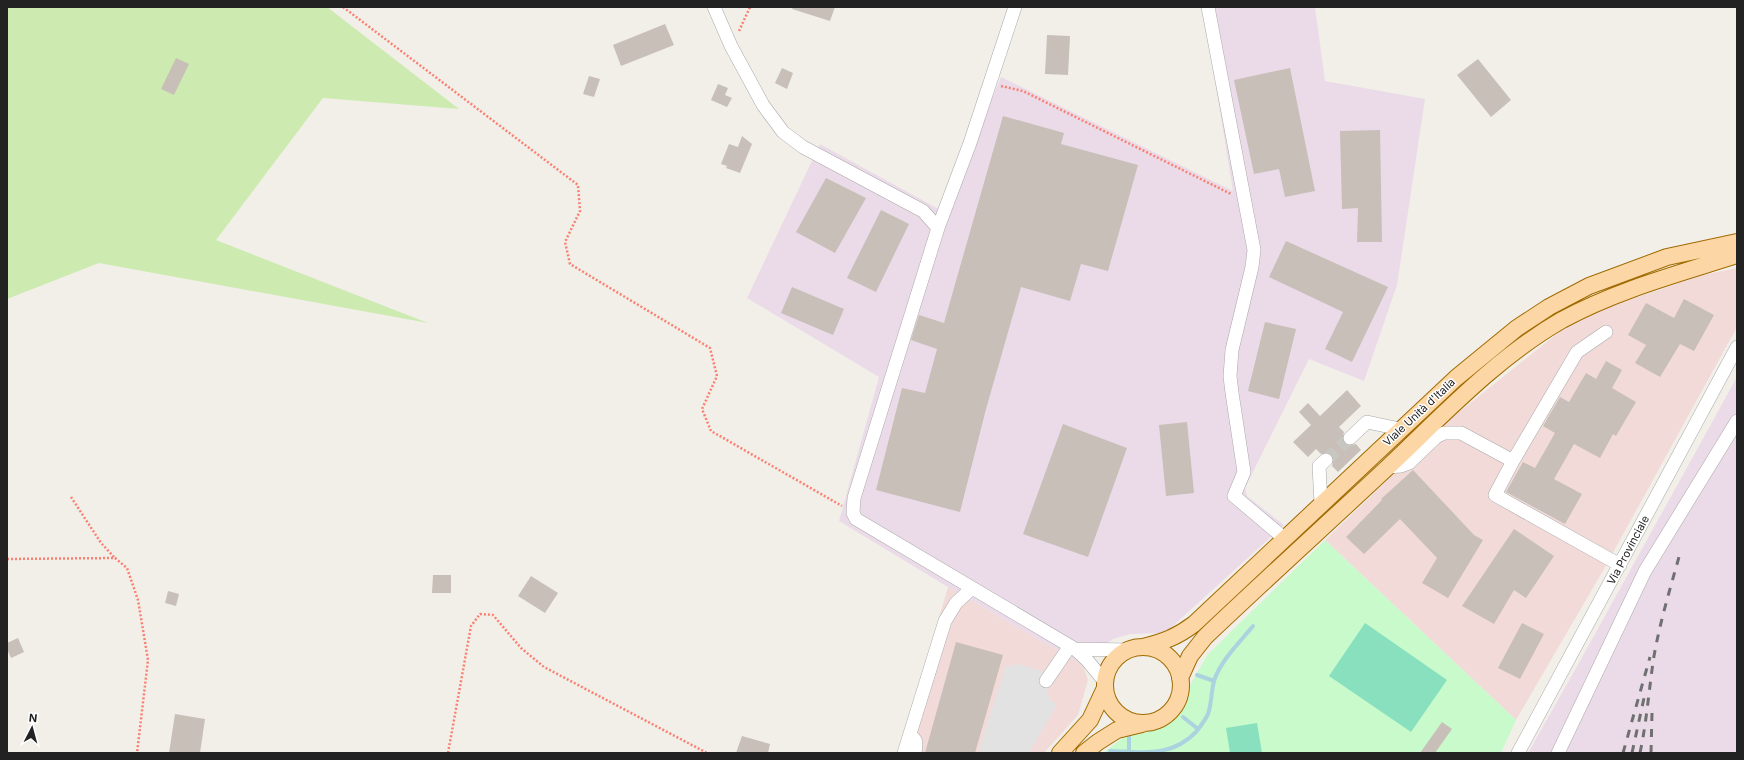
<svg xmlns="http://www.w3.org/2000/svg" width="1744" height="760" font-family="Inter,sans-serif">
  <rect width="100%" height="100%" fill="#f2efe9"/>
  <!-- commercial -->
  <path fill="#f2dad9" d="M1737,268V327L1604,569L1516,720L1325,540L1459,412L1568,325L1614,305L1703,275Z
    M948,587L1083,665L1088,680L1078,715L1044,753H899Z"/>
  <!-- industrial -->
  <path fill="#ebdbe8" d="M1203,7H1315L1325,81L1425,99L1397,285L1364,381L1309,359L1245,488L1247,496L1284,525L1165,633L1130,634L1113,639L1087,659L1083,665L948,587L839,521L879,377L747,298L820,144L944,212L1001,77L1233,191Z
    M1737,377V753H1528L1585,652Z"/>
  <!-- grass -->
  <path fill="#cdebb0" d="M7,7H327L459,109L323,98L216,240L428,323L99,263L7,299Z"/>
  <!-- park -->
  <path fill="#c8facc" d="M1325,540L1516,720L1501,753H1103L1129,733L1146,730L1162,724L1175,711L1208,654Z"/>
  <!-- pitch -->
  <path fill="#88e0be" d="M1365,623L1447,680L1411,732L1329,676Z
    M1257,723L1262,753H1230L1226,728Z"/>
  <!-- parking -->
  <path fill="#e2e2e2" d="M1015,663L1042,671L1050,700L1057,704L1029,753H978L1006,665L1014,667Z"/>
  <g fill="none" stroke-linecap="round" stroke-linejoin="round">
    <!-- stream -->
    <path stroke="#aad3df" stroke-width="4" d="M1197,675L1214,681
      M1183,717L1198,729
      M1129,736V752
      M1110,751C1142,752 1171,758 1196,732C1200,727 1205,720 1208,714C1212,703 1211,689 1215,678C1223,658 1240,642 1253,626"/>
  </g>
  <!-- building -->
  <path fill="#c7bfb8" d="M793,7H835L830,21L792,9Z
    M665,24L674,45L621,66L613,45Z
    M1047,35L1070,36L1068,75L1045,74Z
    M176,58L189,64L174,95L161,89Z
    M1478,59L1511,100L1491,117L1457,75Z
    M782,68L793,73L787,89L775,83Z
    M1290,68L1315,191L1285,197L1279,169L1254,174L1234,80Z
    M589,76L600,79L594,97L583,94Z
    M718,84L728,88L725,95L732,98L727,107L711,100Z
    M1003,116L1064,133L1061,144L1138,165L1108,271L1081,264L1070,301L1021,287L986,409L960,512L876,490L902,388L925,393L937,349L911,340L919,315L944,323Z
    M1380,130L1382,242H1357L1358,208L1342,209L1340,131Z
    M742,136L752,144L740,173L726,168L727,166L721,164L729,144L738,147Z
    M826,178L866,198L835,253L796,232Z
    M881,210L909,224L876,292L847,278Z
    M1286,241L1388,287L1352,362L1325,349L1343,312L1269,277Z
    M792,287L844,309L833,335L781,313Z
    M1684,299L1714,315L1694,351L1680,344L1660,377L1635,363L1646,345L1628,335L1646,303L1674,318Z
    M1265,322L1296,329L1279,399L1248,391Z
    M1606,361L1622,370L1612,388L1636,402L1616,436L1613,434L1600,458L1574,444L1554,479L1582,494L1565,524L1506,492L1523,462L1535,468L1555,433L1543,426L1560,397L1569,402L1586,373L1596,379Z
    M1347,390L1361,406L1339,427L1344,432L1342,440L1348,446L1356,444L1361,450L1338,472L1332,466L1334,458L1329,453L1321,454L1316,449L1308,457L1293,442L1311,425L1299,412L1308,403L1320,416Z
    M1187,422L1194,493L1166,496L1159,425Z
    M1063,424L1127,448L1088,557L1023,534Z
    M1413,470L1474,535L1483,540L1448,598L1422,583L1437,558L1400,519L1364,554L1346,537L1382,500L1381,499Z
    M1514,529L1554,556L1526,598L1514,590L1494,624L1462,606Z
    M433,575H451V593H432Z
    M531,576L558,593L545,613L518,596Z
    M168,591L179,594L176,606L165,603Z
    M1522,623L1544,634L1520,679L1498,668Z
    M18,638L24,652L11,658L7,649V643Z
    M956,642L1003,655L975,753H925Z
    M175,714L205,719L200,753H169Z
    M1442,722L1452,729L1435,753H1420Z
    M742,736L770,744L768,753H736Z"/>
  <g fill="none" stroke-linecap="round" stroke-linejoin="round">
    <!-- minor-tunnel -->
    <path stroke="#c8c6c1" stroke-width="13" stroke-dasharray="13 6" stroke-linecap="butt" d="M1326,460L1350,438"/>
    <defs>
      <path id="minor" d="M714,7L731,46L763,105L783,132L803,147L923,211L938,228L854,498L853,513L856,519L1075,649L1087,660L1105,682
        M1208,7L1254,250L1252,267L1232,350L1230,376L1232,393L1244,472L1234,496L1284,538
        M938,228L970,143L1015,7
        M1350,438L1367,422L1400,429
        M1513,461L1577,352L1606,332
        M1387,467L1401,466L1409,463L1436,437L1444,433H1461L1513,461L1495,495L1620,565
        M1321,503L1319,466L1326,460
        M1075,649L1128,650
        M1046,681L1070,646
        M910,736C918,739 916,745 915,753
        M904,753L945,621L956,603L971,589
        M1518,753L1737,347
        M1558,753L1645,571L1737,421"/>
      <path id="major" d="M1143,647C1163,642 1177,637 1194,624L1456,378L1517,328L1549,307L1589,286L1667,257L1737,242
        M1105 685a38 38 0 1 1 76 0a38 38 0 1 1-76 0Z
        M1180,678L1190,656L1205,637C1266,579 1328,523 1389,466C1443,415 1496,358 1562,320C1617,290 1678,274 1737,255
        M1060,753L1090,720L1105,688
        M1084,753L1098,742L1117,730L1142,724"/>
    </defs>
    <!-- minor casing -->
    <use href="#minor" stroke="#a9a9a9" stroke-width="14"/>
    <!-- major casing -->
    <use href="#major" stroke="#a06b00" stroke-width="18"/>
    <!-- path -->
    <path stroke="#fa8072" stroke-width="2.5" stroke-dasharray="2 2" stroke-linecap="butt" d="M343,7L578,185L580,211L565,242L570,264L710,348L717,376L702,409L711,431L842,506
      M739,31L750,7
      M1001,86L1023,91L1231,194
      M71,497L101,543L115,558
      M7,559L115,558L127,568L138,600L148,660L137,753
      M448,753L471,626L480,614L493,615L521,648L544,667L707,753"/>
    <!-- minor -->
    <use href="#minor" stroke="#fff" stroke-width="13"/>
    <!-- major -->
    <use href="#major" stroke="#fcd6a4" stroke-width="16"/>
    <!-- rail -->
    <path stroke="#707070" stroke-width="3" stroke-dasharray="8 8" stroke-linecap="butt" d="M1623,753L1650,657
      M1632,753L1644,698
      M1640,753C1647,720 1649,688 1654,656C1660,622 1670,589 1679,557
      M1651,753L1652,713"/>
  </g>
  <g text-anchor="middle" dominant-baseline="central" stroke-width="3" stroke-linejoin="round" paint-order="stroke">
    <!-- street labels -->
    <g font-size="11" fill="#222" stroke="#fff">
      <text transform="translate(1419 412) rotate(-43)">Viale Unità d'Italia</text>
      <text transform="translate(1628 550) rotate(-62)">Via Provinciale</text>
    </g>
  </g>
  <!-- border -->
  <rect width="1744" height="760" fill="none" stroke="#222222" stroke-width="16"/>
  <!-- north arrow -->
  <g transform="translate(32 728) rotate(6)" stroke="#ffffff" stroke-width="3" paint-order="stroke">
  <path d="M0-3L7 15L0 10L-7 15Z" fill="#222222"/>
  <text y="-6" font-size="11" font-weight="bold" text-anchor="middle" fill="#222222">N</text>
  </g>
</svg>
